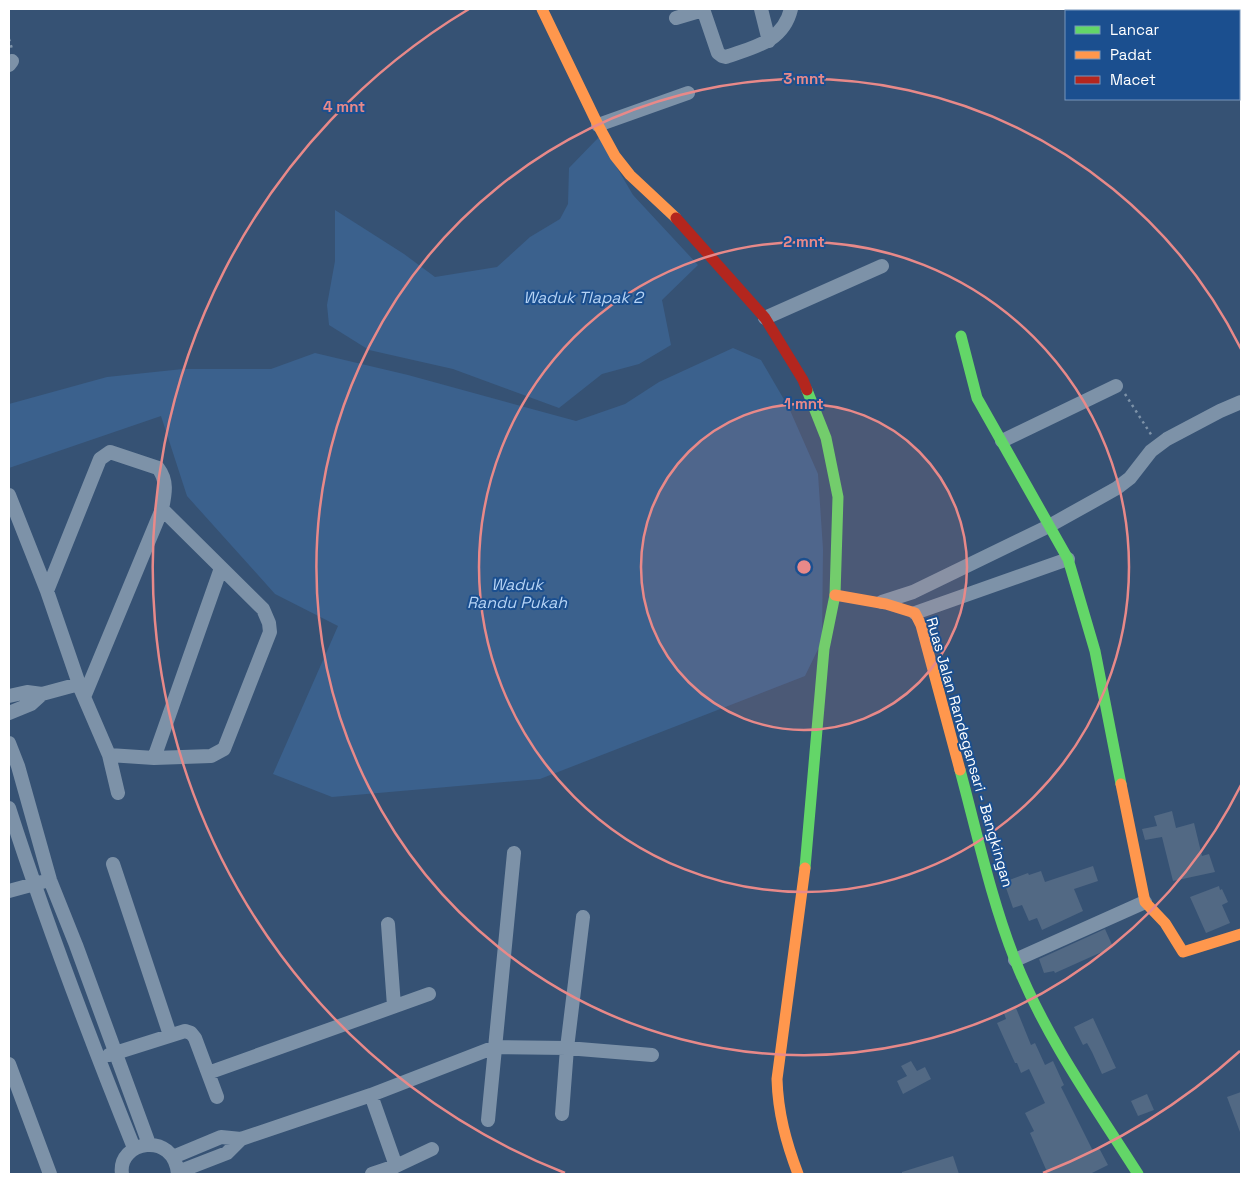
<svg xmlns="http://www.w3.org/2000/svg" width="1250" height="1183" font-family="'Space Grotesk',sans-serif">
  <rect width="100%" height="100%" fill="#365274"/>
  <!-- water -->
  <path fill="#3b618d" d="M599,137L633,195L698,265L662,300L671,345L639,364L602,374L559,408L453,369L369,350L329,325L327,305L335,261V210L404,254L435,277L497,267L530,237L560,219L568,204L569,168Z
    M733,348L761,360L789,408L818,474L823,549L822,641L805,676L540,779L332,797L273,774L338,626L275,594L187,496L161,416L9,468V404L107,377L183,369H271L315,353L408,375L576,421L625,404L659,382Z"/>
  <!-- building -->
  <path fill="#526984" d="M1172,811L1176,828L1194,823L1202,856L1209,854L1215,872L1173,881L1162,837L1145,840L1142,829L1157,826L1154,816Z
    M1093,866L1098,881L1074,889L1083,911L1042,930L1037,918L1029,921L1022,905L1013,908L1004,882L1028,873L1029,875L1041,871L1045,882Z
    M1219,886L1220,890L1222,889L1228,902L1222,905L1230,923L1206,933L1190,897Z
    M1105,929L1113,947L1055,973L1054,971L1044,973L1039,959Z
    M1016,1008L1031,1045L1035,1043L1045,1065L1053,1061L1064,1085L1061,1087L1093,1151L1099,1148L1108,1165L1090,1174H1048L1030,1133L1034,1131L1025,1113L1045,1103L1029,1069L1021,1073L1017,1063H1015L997,1023L1006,1019L1004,1013Z
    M1093,1018L1116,1068L1102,1074L1092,1052L1087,1043L1083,1045L1074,1027Z
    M911,1061L917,1071L925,1067L931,1079L903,1094L897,1081L907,1076L901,1066Z
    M1241,1092V1132H1240L1227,1097Z
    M1147,1094L1154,1110L1138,1116L1131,1101Z
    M953,1156L959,1174H902V1172Z"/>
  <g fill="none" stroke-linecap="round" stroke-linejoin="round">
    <!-- path -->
    <path stroke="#7d92a8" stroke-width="2.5" stroke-dasharray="2.5 4" stroke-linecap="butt" d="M9,39L12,49
      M1125,394L1152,436"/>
    <!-- street -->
    <path stroke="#7d92a8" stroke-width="14" d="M703,9L718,53L722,56L726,57C754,47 783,42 791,9
      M761,9L769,41
      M676,18L703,10
      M9,65L12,61
      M598,125L688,93
      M765,318L882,266
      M1002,441L1116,386
      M47,591L100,459L110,452L158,468C168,481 165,494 162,509L84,697
      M882,602L913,592L1049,526L1117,488L1130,478L1151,451L1167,439L1220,411L1241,402
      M915,613L1068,559
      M81,690L109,755L118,793
      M9,696L27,692L42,694L79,684L47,591L9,495
      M9,713L31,704L42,694
      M9,743L18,766L50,880L76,945L149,1144
      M109,755L154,758L211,756L224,749L270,632L269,623L263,609L162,509
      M154,758L221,568
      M9,808C46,923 89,1036 134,1148
      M113,864L170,1035
      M9,891L42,882
      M388,924L394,1006
      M1015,960L1145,902
      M109,1055L185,1031L191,1033L195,1038L217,1097
      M9,1064L50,1174
      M208,1073L429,994
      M371,1095L396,1166
      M562,1114L567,1048L583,917
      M488,1120L514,853
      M173,1157L221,1137L241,1139
      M178,1172L227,1153L241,1139L371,1095L495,1047L567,1048L652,1055
      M122,1174C117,1141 174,1130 178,1174
      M372,1174L396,1166L432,1149"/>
    <!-- fast -->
    <path stroke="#63d668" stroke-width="11" d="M961,336L977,398L1068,559L1095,651L1121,784
      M960,770C977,833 991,899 1015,960C1045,1036 1094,1105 1138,1174
      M805,868L824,649L835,595L838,497L826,438L807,390"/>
    <!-- slow -->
    <path stroke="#ff974d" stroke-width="11" d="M542,9L598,125L615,156L630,175L676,218
      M835,595L886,604L915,613L921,625L960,770
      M1121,784L1145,902L1165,923L1183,952L1241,934
      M798,1174C786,1142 778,1113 777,1079L805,868"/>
    <!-- jam -->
    <path stroke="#b3261e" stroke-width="11" d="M676,218L765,318L803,380L807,390"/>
  </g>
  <!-- distance rings -->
  <circle cx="804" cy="567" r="163" fill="#e88989" fill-opacity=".12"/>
  <g fill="none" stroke="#e88989" stroke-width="2.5">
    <circle cx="804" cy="567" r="163"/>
    <circle cx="804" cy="567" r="325"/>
    <path d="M1241 785A488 488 0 1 1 1241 349"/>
    <path d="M1240 1051A651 651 0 0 1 1043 1173M565 1173A651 651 0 0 1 469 9"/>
  </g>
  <g text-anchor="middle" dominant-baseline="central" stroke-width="4" stroke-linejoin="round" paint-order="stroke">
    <!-- street labels -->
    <g font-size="15" fill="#fff" stroke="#1b4f8f">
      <text transform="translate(970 752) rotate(74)">Ruas Jalan Randegansari - Bangkingan</text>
    </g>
    <!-- water labels -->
    <g font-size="16" font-style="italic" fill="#b5d3f5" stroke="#1b4f8f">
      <text x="583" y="297">Waduk Tlapak 2</text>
      <text x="517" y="584">Waduk<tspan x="517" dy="18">Randu Pukah</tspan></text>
    </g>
  </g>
  <circle cx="804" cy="567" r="8" fill="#e88989" stroke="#1b4f8f" stroke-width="2.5"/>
  <g font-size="15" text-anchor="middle" font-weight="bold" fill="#e88989" stroke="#1b4f8f" stroke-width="4" stroke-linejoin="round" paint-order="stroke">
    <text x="804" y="84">3 mnt</text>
    <text x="344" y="112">4 mnt</text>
    <text x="804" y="247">2 mnt</text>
    <text x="804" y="409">1 mnt</text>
  </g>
  <!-- border -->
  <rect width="1250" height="1183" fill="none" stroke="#ffffff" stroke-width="20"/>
  <!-- legend -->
  <rect x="1065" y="10" width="175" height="90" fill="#1b4f8f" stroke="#7695bc"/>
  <rect x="1075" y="26" width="25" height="8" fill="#63d668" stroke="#7695bc"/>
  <text x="1110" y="35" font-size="15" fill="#ffffff">Lancar</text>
  <rect x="1075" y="51" width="25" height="8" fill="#ff974d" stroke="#7695bc"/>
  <text x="1110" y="60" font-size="15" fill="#ffffff">Padat</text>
  <rect x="1075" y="76" width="25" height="8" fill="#b3261e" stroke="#7695bc"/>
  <text x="1110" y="85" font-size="15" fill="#ffffff">Macet</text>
</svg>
